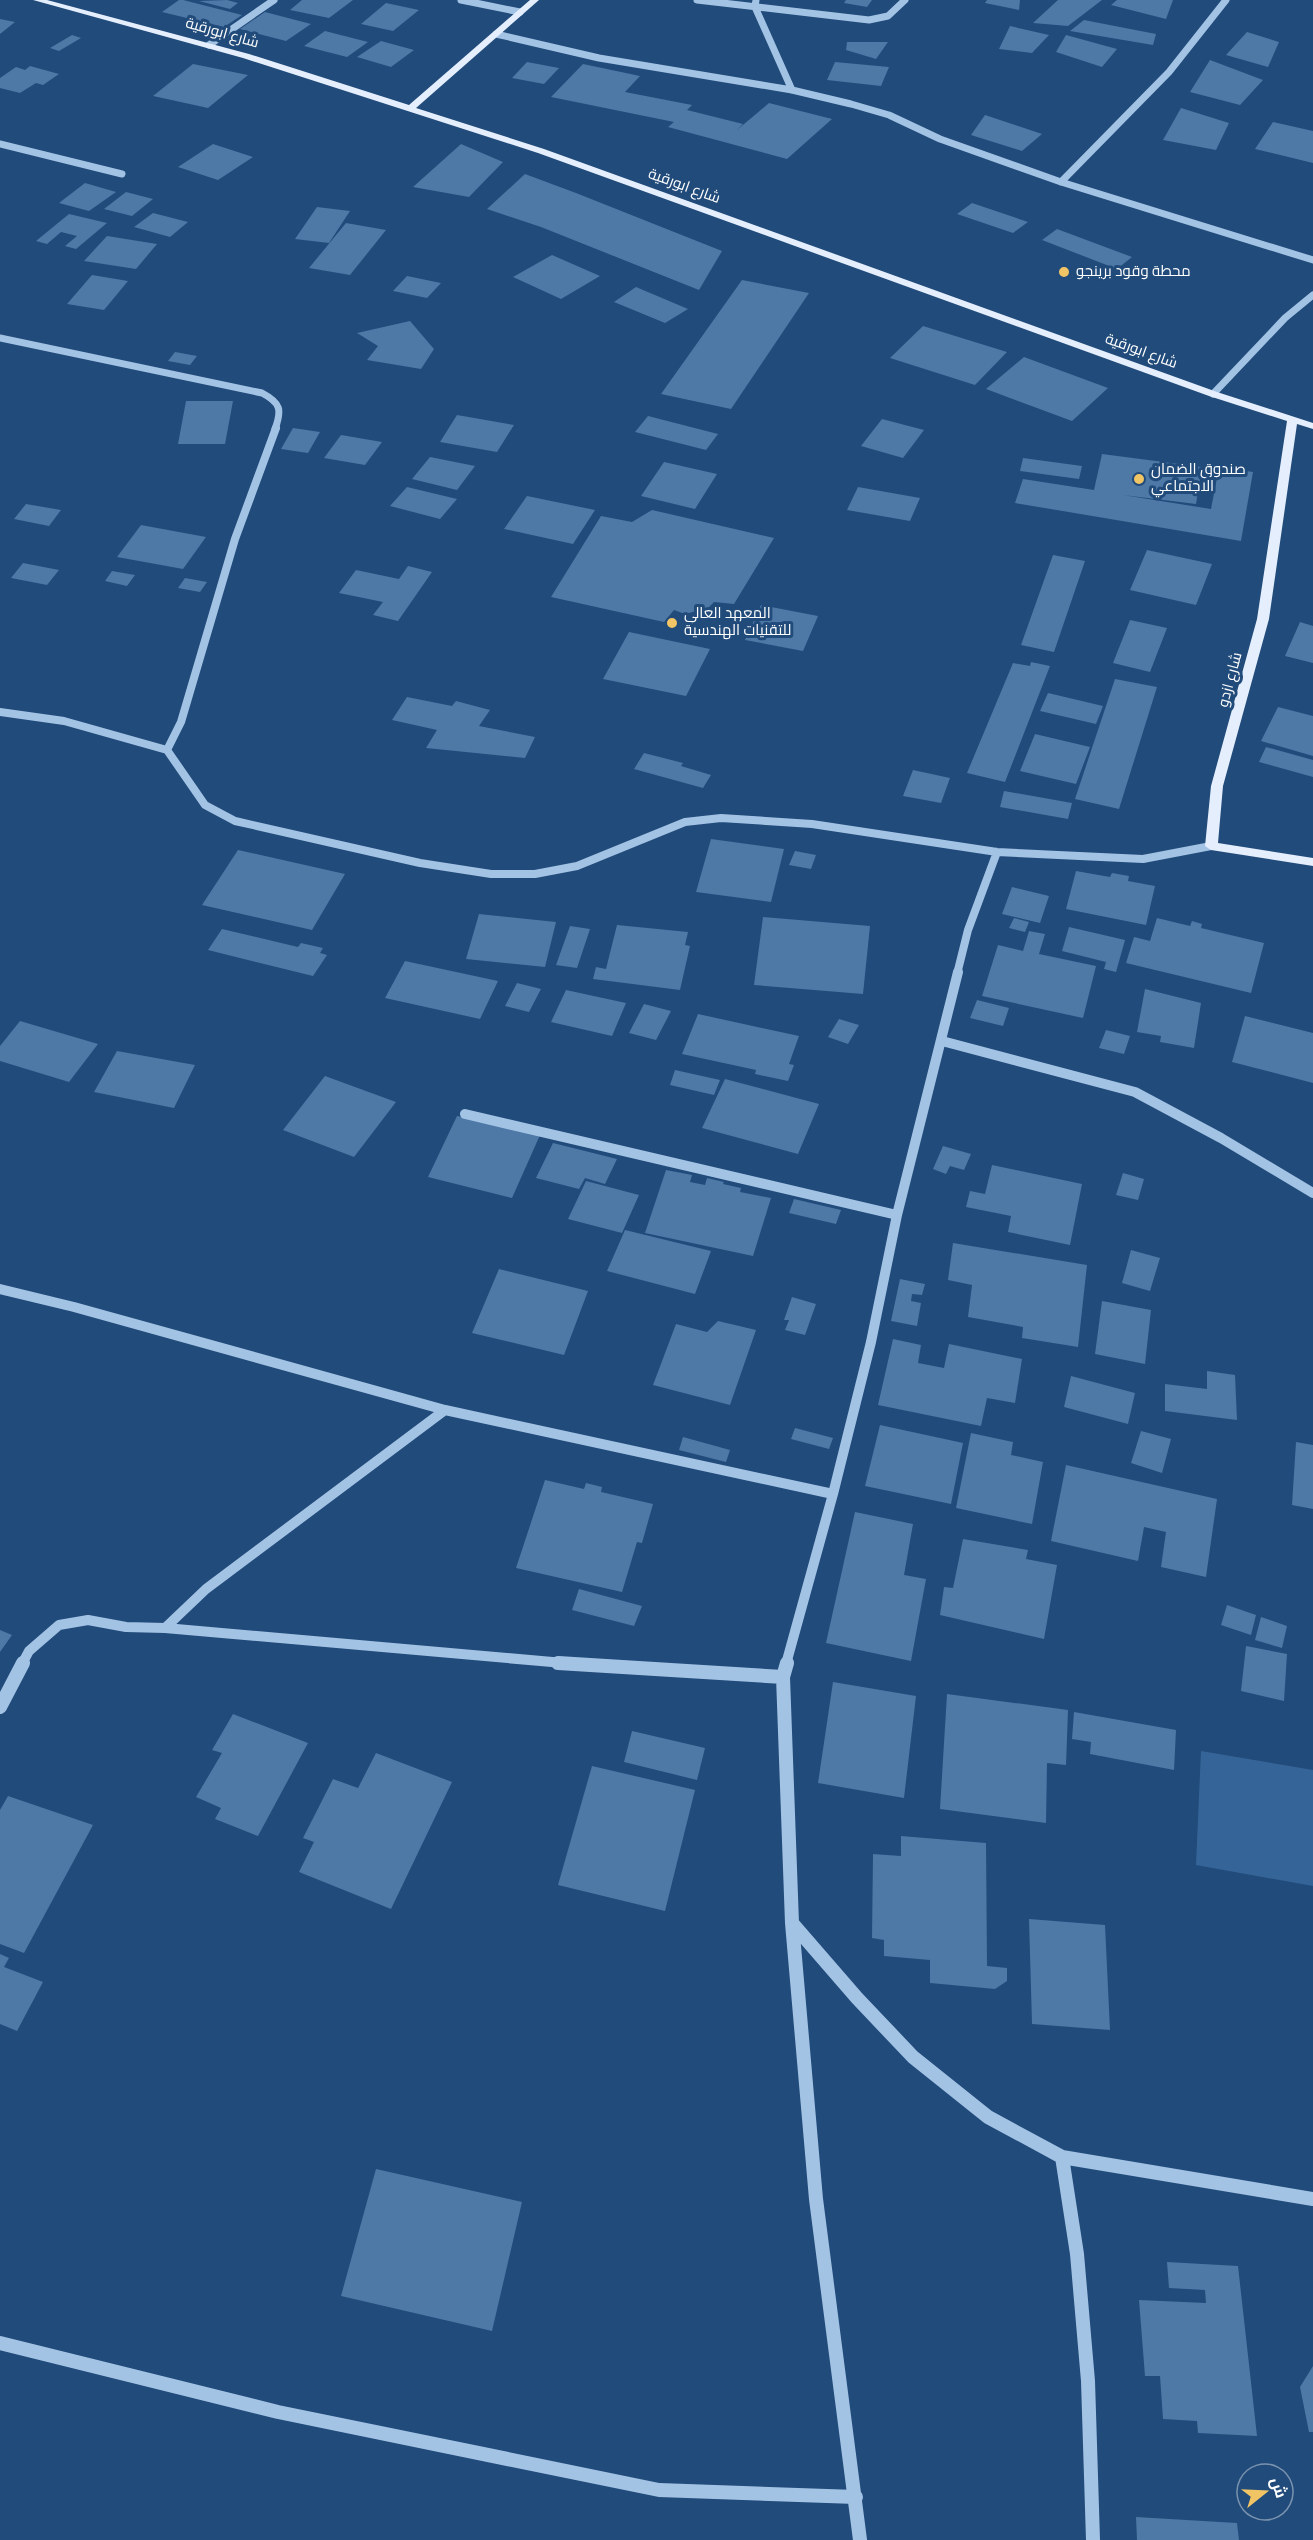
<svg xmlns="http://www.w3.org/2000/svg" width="1313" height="2540" font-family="Overpass,Cairo,sans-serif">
  <rect width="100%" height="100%" fill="#214b7a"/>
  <!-- green -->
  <path fill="#356598" d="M1201,1751L1313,1770V1886L1196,1865Z"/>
  <!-- building -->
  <path fill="#4e78a6" d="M179,0H183L242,15L224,27L162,12Z
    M227,0L238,3L230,9L199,1Z
    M302,0H353L329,18L290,10Z
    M846,0H872L867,7L844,3Z
    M987,0H1020L1019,10L985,3Z
    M1058,0H1102L1068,26L1033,23Z
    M1117,0H1173L1166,19L1111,5Z
    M386,3L419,10L393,31L361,24Z
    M265,12L311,24L286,41L240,29Z
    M0,19L15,22L0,34Z
    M1084,20L1156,34L1153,45L1070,31Z
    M1010,26L1049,35L1032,53L999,49Z
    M325,31L368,42L347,57L304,46Z
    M1247,32L1279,42L1268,67L1226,55Z
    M72,35L81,38L59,51L50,48Z
    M1066,35L1117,49L1102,67L1056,52Z
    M381,41L414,50L391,67L357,57Z
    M847,42H888L876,59L846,50Z
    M1210,60L1263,80L1240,105L1190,92Z
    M527,62L559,68L544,84L512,78Z
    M835,62L889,67L881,86L827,80Z
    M193,64L248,75L208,108L153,96Z
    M583,64L640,76L625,92L692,105L687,110L743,124L737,130L769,103L832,119L787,159L668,127L674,122L551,97Z
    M30,66L59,74L43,85L36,83L20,93L0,88V78L16,67L25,70Z
    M1181,108L1229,123L1216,150L1163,140Z
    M985,115L1042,134L1022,151L971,135Z
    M1273,122L1313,131V163L1255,149Z
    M213,144L253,157L218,180L178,167Z
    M461,144L503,162L469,197L413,187Z
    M525,174L576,193L722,251L699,290L541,227L487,209Z
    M85,183L116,192L89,211L59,203Z
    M126,192L153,199L132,216L104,209Z
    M972,203L1028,222L1013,233L957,214Z
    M317,207L350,211L329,243L295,239Z
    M153,213L188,222L170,237L134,227Z
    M69,214L107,223L76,249L65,246L77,236L61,232L47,244L36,241Z
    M346,223L386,230L350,275L309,268Z
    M1057,229L1132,257L1117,269L1042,240Z
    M107,236L157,244L136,269L84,261Z
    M552,255L600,276L561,299L513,277Z
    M92,275L128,281L104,310L67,304Z
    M407,276L441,283L427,298L393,291Z
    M742,280L809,293L731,409L661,394Z
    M636,287L688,309L665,323L614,302Z
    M410,321L434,349L421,369L367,360L378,346L357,333Z
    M923,326L1007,352L975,385L890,358Z
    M175,352L197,356L190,365L168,361Z
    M1024,357L1108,388L1072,421L986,389Z
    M186,401H233L225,444H178Z
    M457,415L514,425L497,452L440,442Z
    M648,416L718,434L706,450L635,432Z
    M882,419L924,430L903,458L861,446Z
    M293,428L320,432L308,453L281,449Z
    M341,435L382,442L365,465L324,458Z
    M1102,454L1202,467L1196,504L1123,495L1211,509L1219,467L1253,472L1241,541L1015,503L1023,479L1094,490Z
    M430,457L475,466L457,490L412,479Z
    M1023,458L1082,466L1079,479L1020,471Z
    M664,462L717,474L695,509L641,496Z
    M407,487L457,499L440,519L390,506Z
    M858,487L920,498L910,521L847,510Z
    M527,496L595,510L573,544L504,529Z
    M26,504L61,510L49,526L14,519Z
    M652,510L774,538L734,604L714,602L708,608L685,614L674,610L664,622L551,597L601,516L632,522Z
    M141,525L206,537L183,569L117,557Z
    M1147,550L1212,564L1196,605L1130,590Z
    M1053,555L1085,561L1054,652L1021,645Z
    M23,563L59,570L47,585L11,578Z
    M408,566L432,572L398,621L373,615L383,602L339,593L356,570L399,579Z
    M112,571L135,575L127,586L105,581Z
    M185,578L207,582L200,592L178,588Z
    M761,605L818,616L803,651L745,640Z
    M1130,620L1167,628L1150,672L1113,663Z
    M1300,622L1313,626V663L1285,656Z
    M629,632L710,649L686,696L603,679Z
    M1031,662L1050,666L1005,782L967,773L1013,663L1030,666Z
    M1115,679L1157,687L1119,809L1075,799Z
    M1048,693L1103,706L1096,724L1040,711Z
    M407,697L452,706L456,701L490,710L479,726L535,737L525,758L426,748L437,730L392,720Z
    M1278,707L1313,716V756L1261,741Z
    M1035,734L1090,747L1076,784L1020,771Z
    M1266,747L1313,760V777L1259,762Z
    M644,753L683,763L681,766L711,775L703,788L634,769Z
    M913,770L950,778L941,803L903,796Z
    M1004,791L1072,803L1068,819L1000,807Z
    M711,839L784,849L771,902L696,892Z
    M238,850L345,874L312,930L202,905Z
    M795,851L816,855L811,869L789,865Z
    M1076,871L1110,877L1112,873L1129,876L1128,881L1155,886L1146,925L1066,909Z
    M1012,887L1049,896L1040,923L1002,914Z
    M479,914L556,922L545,967L466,959Z
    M763,917L870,926L863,994L754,985Z
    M1014,918L1029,922L1025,932L1009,928Z
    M1157,918L1190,926L1192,921L1202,924L1201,928L1264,943L1251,993L1126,963L1134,937L1150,941Z
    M617,925L688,932L685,945L690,946L680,990L593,979L596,967L606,969Z
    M570,926L590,929L577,968L556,965Z
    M1069,927L1125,940L1116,972L1104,969L1106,962L1062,951Z
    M222,929L298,947L301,943L323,948L320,953L327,955L313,976L208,950Z
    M1029,931L1045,934L1039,954L1096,966L1083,1018L982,996L998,945L1023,951Z
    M405,961L498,981L480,1019L385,998Z
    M517,983L541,989L529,1012L505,1006Z
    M1145,989L1201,1003L1194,1048L1160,1042L1161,1036L1137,1032Z
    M566,990L626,1003L612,1036L551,1022Z
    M977,1000L1009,1008L1003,1026L970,1018Z
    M644,1004L671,1011L656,1040L629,1033Z
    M698,1014L799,1036L789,1064L794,1065L788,1081L755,1074L756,1070L682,1054Z
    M1245,1016L1313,1033V1083L1232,1062Z
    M839,1019L859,1025L848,1044L828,1037Z
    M20,1021L98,1044L69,1082L0,1061V1046Z
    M1106,1030L1130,1036L1124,1054L1099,1048Z
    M117,1051L195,1065L174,1108L94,1092Z
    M675,1070L720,1080L714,1095L670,1085Z
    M325,1076L396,1102L354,1157L283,1130Z
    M725,1079L819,1104L798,1154L702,1128Z
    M457,1116L540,1135L512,1198L428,1177Z
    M553,1143L617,1159L605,1184L585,1178L579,1189L536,1178Z
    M943,1146L971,1154L964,1170L950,1166L946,1174L933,1169Z
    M992,1165L1082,1184L1070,1245L1008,1232L1011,1216L966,1207L970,1191L985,1194Z
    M666,1170L692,1175L690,1182L705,1185L707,1178L724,1182L723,1184L741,1188L740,1192L771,1198L753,1256L645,1233Z
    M1123,1173L1144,1179L1138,1200L1116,1195Z
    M586,1181L639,1195L622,1233L568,1219Z
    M794,1199L841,1210L836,1224L789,1213Z
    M625,1230L711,1251L695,1294L607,1271Z
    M953,1243L1087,1265L1078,1347L1022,1338L1023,1327L968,1317L972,1285L948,1280Z
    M1131,1250L1160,1258L1150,1291L1122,1283Z
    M499,1269L588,1291L564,1355L472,1333Z
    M900,1279L925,1284L922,1295L912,1294L911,1301L921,1303L917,1326L891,1321Z
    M792,1297L816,1304L805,1335L785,1330L789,1320H784Z
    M1102,1301L1151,1310L1145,1364L1095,1354Z
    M718,1321L756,1330L730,1405L653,1385L676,1324L707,1332Z
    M893,1339L921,1345L918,1363L944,1368L949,1344L1022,1359L1015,1403L987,1398L981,1426L878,1405Z
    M1207,1371L1235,1375L1237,1420L1165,1411V1384L1207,1389Z
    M1071,1376L1135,1393L1128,1424L1064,1407Z
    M880,1425L963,1443L951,1504L865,1486Z
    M795,1428L833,1438L829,1449L791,1439Z
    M1141,1431L1171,1439L1162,1473L1131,1463Z
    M971,1433L1013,1442L1011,1455L1043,1462L1032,1524L956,1508Z
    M683,1437L730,1450L726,1462L679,1450Z
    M1296,1442L1313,1445V1509L1292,1505Z
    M1066,1465L1217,1499L1206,1577L1161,1567L1166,1532L1144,1527L1138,1561L1051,1541Z
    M545,1480L584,1489L586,1483L602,1487L601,1492L653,1504L642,1543L637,1542L622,1592L516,1568Z
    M855,1512L913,1524L904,1575L926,1579L911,1661L826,1643Z
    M963,1539L1028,1550L1026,1559L1057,1565L1044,1639L940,1615L944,1587L953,1588Z
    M579,1589L642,1606L634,1626L572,1610Z
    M1227,1605L1256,1615L1251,1635L1221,1625Z
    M1261,1617L1287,1626L1282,1648L1255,1640Z
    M0,1630L12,1635L0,1652Z
    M1246,1646L1287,1654L1284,1701L1241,1691Z
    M833,1682L916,1696L904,1798L818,1783Z
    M947,1694L1068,1710L1066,1765L1047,1763L1046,1823L940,1809Z
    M1074,1712L1176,1730L1174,1770L1090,1754L1091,1742L1072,1739Z
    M233,1714L308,1743L258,1836L215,1819L221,1808L196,1797L222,1753L212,1750Z
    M632,1731L705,1748L697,1780L624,1762Z
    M376,1753L452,1782L391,1909L299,1872L314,1842L303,1838L333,1779L358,1788Z
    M592,1766L695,1790L665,1911L558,1885Z
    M8,1796L93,1825L24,1953L0,1944V1810Z
    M901,1836L986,1843L987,1966L1007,1968V1981L995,1989L930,1983V1960L884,1956V1940L872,1938L873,1854L901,1856Z
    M1029,1919L1105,1925L1110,2030L1032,2024Z
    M0,1954L9,1958L4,1967L43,1982L17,2031L0,2024Z
    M376,2169L522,2202L492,2331L341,2296Z
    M1167,2262L1238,2266L1257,2436L1198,2433L1197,2421L1163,2419L1160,2376H1145L1139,2300L1206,2303L1205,2290L1169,2288Z
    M1313,2366V2432H1309L1300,2387Z
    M1136,2517L1237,2523L1239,2540H1137Z"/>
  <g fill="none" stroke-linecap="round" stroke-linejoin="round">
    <!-- minor-far3 -->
    <path stroke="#a3c3e5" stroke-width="7" d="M461,0L520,12
      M697,0L869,20L888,16L905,0
      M756,0L755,7L792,90
      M496,34L599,58L792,90L851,104L889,115L940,139L1061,182L1313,260
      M209,45L274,0
      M0,144L122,174
      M1061,182L1169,72L1226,0
      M0,338L262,393C281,403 282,410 275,429
      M1213,394L1285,318L1313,295"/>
    <!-- minor-far2 -->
    <path stroke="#a3c3e5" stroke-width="8" d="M0,712L64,721L167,750L205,805L235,821L420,863L491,874H535L577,866L685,822L721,818L812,824L997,852L1143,859L1211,846
      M167,750L181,722L235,539L276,428
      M957,974L968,930L997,852"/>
    <!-- minor-far1 -->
    <path stroke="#a3c3e5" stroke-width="10" d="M942,1041L1135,1092L1221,1138L1313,1193
      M465,1114L897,1215
      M0,1289L74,1307L445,1410L833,1494
      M165,1628L575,1664
      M22,1664L29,1651L59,1625L88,1620L126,1627L165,1628L206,1589L445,1410
      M786,1664L833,1494L871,1342L897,1215L958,972"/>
    <!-- minor -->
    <path stroke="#a3c3e5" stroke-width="14" d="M558,1663L783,1677
      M787,1663L783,1677L792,1923L816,2199L860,2540
      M0,1707L23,1663
      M792,1923L857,1998L913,2057L988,2117L1062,2157L1313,2199
      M1062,2157L1077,2254L1088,2381L1093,2540
      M0,2343L278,2412L659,2490L856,2497"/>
    <!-- major -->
    <path fill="#e4eefd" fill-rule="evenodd" d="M33,0H47L249,54L409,105L530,0H539L416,108L544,149L1217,392L1313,423V429L1297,424L1269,619L1223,786L1218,843L1313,858V866L1211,850L1205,846L1211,786L1257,619L1287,421L1209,396L538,153L243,58Z"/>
  </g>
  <!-- markers -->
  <g fill="#f1c465" stroke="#214b7a" stroke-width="2">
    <circle cx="1064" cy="272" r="6"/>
    <circle cx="1139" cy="479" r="6"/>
    <circle cx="672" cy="623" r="6"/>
  </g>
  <g text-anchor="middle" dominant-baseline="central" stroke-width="6" stroke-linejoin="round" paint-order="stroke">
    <!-- far-street labels -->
    <g font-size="15" fill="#fff" stroke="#214b7a">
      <text transform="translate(222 34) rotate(16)">شارع ابورقية</text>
      <text transform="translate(684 187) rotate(20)">شارع ابورقية</text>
      <text transform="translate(1141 352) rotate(20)">شارع ابورقية</text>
      <text transform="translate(1231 680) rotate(-75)">شارع ازدو</text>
    </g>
    <!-- far-poi labels -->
    <g font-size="15" fill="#fff" stroke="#214b7a" text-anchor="start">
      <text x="1076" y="272">محطة وقود برينجو</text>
      <text x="1151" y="470">صندوق الضمان<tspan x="1151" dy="17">الاجتماعي</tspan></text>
      <text x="684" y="614">المعهد العالي<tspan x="684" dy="17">للتقنيات الهندسية</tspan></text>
    </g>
  </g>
  <!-- north arrow -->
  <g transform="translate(1265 2492) rotate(72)"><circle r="28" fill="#214b7a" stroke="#7a93af" stroke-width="1.5"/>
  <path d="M0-4.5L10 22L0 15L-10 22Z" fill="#f1c465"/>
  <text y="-9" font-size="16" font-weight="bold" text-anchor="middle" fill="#ffffff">ش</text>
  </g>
</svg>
